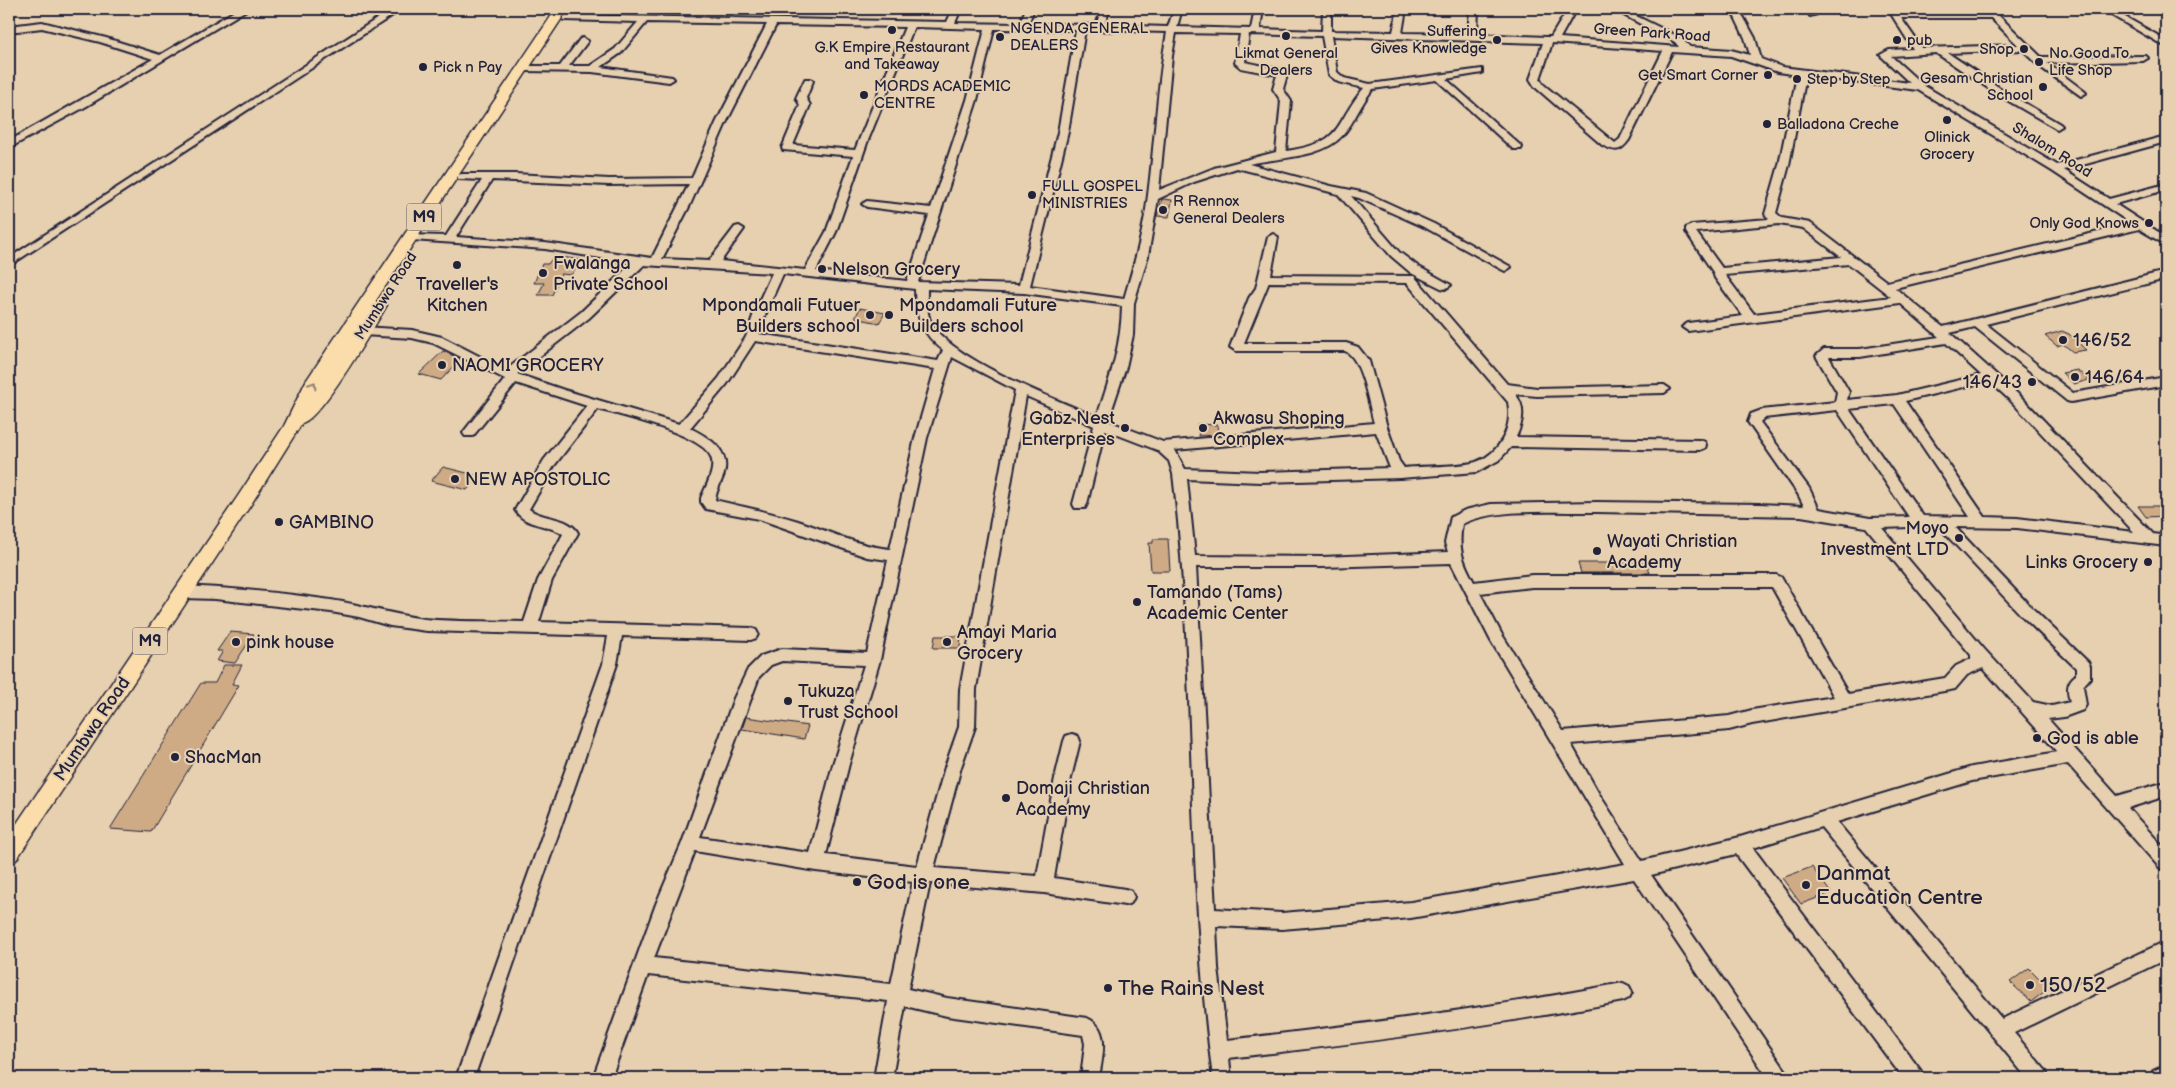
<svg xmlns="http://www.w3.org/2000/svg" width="2175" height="1087" font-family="'Balsamiq Sans',sans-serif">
  <rect width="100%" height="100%" fill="#e7d0b0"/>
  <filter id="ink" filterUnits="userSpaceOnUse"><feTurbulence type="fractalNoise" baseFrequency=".02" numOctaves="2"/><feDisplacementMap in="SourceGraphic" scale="10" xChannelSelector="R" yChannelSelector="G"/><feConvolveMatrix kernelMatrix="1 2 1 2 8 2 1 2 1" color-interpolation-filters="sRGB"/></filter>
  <g filter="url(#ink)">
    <!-- building -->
    <path fill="#ceab85" stroke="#22223b" d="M1162,199L1172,200L1169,217L1157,216Z
      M554,256L582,260L571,275L561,274L552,295H538L544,283H534L542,264H548Z
      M860,308L885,313L879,323L855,318Z
      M2062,331L2069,334L2086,350L2073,352L2063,344L2057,346L2045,336Z
      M443,351L461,359L441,380L419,374Z
      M2077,370L2089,380L2074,384L2062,373Z
      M1197,424L1218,425L1219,435L1199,436Z
      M443,467L479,476L467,490L431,481Z
      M2138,506H2160L2166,516L2146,517Z
      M1153,539H1168L1170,571H1151L1149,543H1153Z
      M1578,563H1646L1650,573H1581Z
      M230,632L254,634L235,663L217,661L223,651H217Z
      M935,636H961L960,648H933Z
      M224,665H242L232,684L239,685L151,832L110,829L201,683H215Z
      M746,717L808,726L804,739L742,729Z
      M1812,867L1831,893L1801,904L1782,878Z
      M2029,968L2049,988L2031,1002L2010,982Z"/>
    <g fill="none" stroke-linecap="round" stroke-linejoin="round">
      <defs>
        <path id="minor" d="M238,9H248L85,107L9,148V141L153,59L100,42L42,28L9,32V26L42,22L106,38L160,55Z
          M392,9H402L9,266V258Z
          M953,9H961L955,23L1019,24L1026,9H1034L1028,24L1096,25L1102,9H1110L1104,25L1168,27L1174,9H1182L1177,27L1251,29L1255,9H1263L1260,29L1322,31L1323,9H1331V31L1393,32L1398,9H1406L1402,33L1468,34L1470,9H1478L1477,34L1546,37H1551L1568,9H1576L1560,38L1679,47L1675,42L1612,9H1622L1681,38L1690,47L1731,50L1750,55L1745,38L1731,9H1739L1755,38L1761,59L1782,67L1910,83L1880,55L1889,50L1913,49L1888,9H1896L1898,12H1985L1983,9H1992L2041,57L2146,56L2148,58L2143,61L2047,63L2084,91L2086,93L2081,96L2043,69L2023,50L1948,53L2006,92L2060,124L2062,126L2057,129L2000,96L1936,53L1891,56L1923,85L2057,165L2166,136V142L2064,170L2109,199L2166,184V190L2115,204L2166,237V245L2139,229L1895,288L1943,327L2166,271V279L1986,324L2073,393L2166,377V385L2071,402L2067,401L1975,327L1950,333L2020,396L2153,534L2166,536V546L2017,528L1955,527L2032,608L2088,662L2090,666V678L2083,686L2086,705L2083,710L2064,717L2048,719L2117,796L2166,782V796L2128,808L2166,850V870L2160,868L2068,764L1972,781L1837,822L2002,1019L2166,941V959L2014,1033L2046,1071L2048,1078H2027L1821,827L1753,848L1921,1071L1923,1078H1903L1736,854L1651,875L1786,1071L1788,1078H1768L1634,879L1411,918L1282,929L1216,926L1218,968L1227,1040C1360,1025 1491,1008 1623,983L1629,986L1632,992L1629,998L1623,1001C1492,1026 1361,1043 1229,1058L1231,1078H1213C1186,878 1197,674 1173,474L1169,461L1157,450L1105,430L1087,504L1085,508H1075L1073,504L1094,426L1026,396L976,689L975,727L961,767L934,868L1037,876L1055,778L1064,741L1066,736L1072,734L1078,736L1080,741L1071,778L1054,878L1125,889L1131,891L1134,897L1131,903L1125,905L1044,893L930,883L908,989L947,998L1087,1018C1111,1028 1102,1058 1099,1078H1081L1085,1044L1083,1035L947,1016L905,1006L892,1078H874L888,1001L648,975L611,1078H593L656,904L682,843L734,698L748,669L761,656L782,649L867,653L888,560L867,557L759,519L706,509L701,502V498C706,486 716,470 711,457C702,434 622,416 598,409L554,466L529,509C543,520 569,516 578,533L552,580L539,622L751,628L756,630L758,634L756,638L751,640L622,636L617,664L474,1078H456L603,664L608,636L427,631L390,626L359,617L331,612L215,599L183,598L178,596L176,592L178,588L183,586C232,588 283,593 331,600C363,605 393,615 425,619C458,622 492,621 524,622L538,580L563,534C549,524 525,527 515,510L544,460L587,406L516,383L473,436H465L463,433L465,430L505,379L433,343L412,338L363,335L357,331L363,327L412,330L442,337L506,370L581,312L632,263L545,249L411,240L406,237L407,235L446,236L482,180L458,179V175L462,174H515L609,179L692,178L716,123L767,24L647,22L621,53L601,67L672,77L674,79L669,82L592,72L523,71L518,68L520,66H560L580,39L583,38L588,41L569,66H590L615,49L638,22L564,20V16L567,15L947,22ZM1901,18H1991L2018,45L1922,48ZM776,25L905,27L855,150L793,145L810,105L806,98L813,81L811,79H805L796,98L800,105L782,148L783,150L853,156L826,232L805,270L721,261L744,229L739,226L735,227L709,261L662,259L690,205L726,123ZM914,27L985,29L967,100L931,208L867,201L862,204L867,207L929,215L907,281L816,271L836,232L867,143ZM994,29L1076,30L1058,132L1019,285L918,282L977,100ZM1085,30L1167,32C1157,86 1155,141 1148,195C1144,230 1134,265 1124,299L1030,286L1068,132ZM1176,33L1240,34L1235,63L1241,68L1277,75L1273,89L1281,101L1276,152L1214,168L1159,190L1172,56ZM1249,34L1322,36L1329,75L1338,82L1364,88C1332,126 1346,142 1286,151L1291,101L1283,89L1287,75L1282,70L1245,62ZM1331,36L1543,43L1530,79L1535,87L1602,145C1616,152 1620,152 1629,140L1672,52L1731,56L1778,72L1797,75L1779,165L1765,214L1769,219L1691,225L1686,228V232L1713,272L1715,278L1743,316L1688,323L1682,327L1688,331L1900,303L1939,337L1860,349H1824L1816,356L1837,392L1835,402L1762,410L1751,414L1748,422L1798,494L1804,506L1760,504L1597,502L1491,504L1465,510L1451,517L1445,543L1448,552L1322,557L1195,556L1187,479L1260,482L1400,478L1477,472L1499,460L1511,447L1700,450L1705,448L1706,445L1705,442L1700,440L1516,437C1523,423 1526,406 1515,394L1537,396L1664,393L1670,389L1664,385L1537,388L1507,384L1414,276L1271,275L1278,237L1273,234L1268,237L1256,288L1249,298L1230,347L1236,351H1345C1362,358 1369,406 1374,423L1163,442L1108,421L1126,367L1133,335L1134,303L1148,256L1158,199L1194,182L1237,168L1338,194L1391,256L1411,273L1441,288L1445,289L1451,285L1419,267L1399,252L1351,196L1359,198L1426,228L1501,269L1505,271L1511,267L1434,224L1366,193L1331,186L1249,164C1278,157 1322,159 1343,135C1355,121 1361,103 1373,89L1437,80L1513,149H1521L1522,147L1446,79L1482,73V69L1370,84L1344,78L1337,72ZM1552,43L1663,51L1620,139L1615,143L1544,85L1540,79ZM1806,76L1918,90L2052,171L2132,224L1887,282L1810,223L1782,218L1776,213L1789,165ZM492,180L609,185L689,184L652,258L545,243L456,237ZM1779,224L1803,228L1841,257L1722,268L1696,232ZM1849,264L1891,297L1754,314L1725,275ZM644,265L772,273L755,310L746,337L719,378L679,424L564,390L517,374L589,318ZM783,274L915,289C915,315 922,334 943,350L938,361L759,334L767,310ZM1269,282L1407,283L1508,402C1513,426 1501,453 1476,462C1461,467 1421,466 1404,468L1399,461L1387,427L1369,361L1358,347L1346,343H1244ZM927,289L1024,293L1122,306C1121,348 1110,377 1097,417C1056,400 956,361 933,326C926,316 927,301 927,289ZM755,341L935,369L915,438L890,549C857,546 829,531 798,521C770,512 742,507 715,500C716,491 721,483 724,474C731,450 708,437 690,428L727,384ZM1946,343L1981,375L1897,395L1847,400L1849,392L1829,357H1860ZM952,357L1015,390L960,689L959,727L945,767L917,866L826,855L849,764L880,660L927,438ZM1989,381L2012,402L2134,532L2017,518L1985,517L1905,401ZM1894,404L1970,517L1923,516L1849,409ZM1837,410L1909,517L1870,518L1819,509L1809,488L1760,422L1764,418ZM1376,432L1390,468L1260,472L1185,469L1175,450ZM1597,512L1801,516L1866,527L1971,655V659L1956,666L1945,678L1848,694L1781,577L1776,575H1532L1474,582C1462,560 1458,549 1462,524C1495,507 1559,513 1597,512ZM1938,526L2022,616L2076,668V675C2066,682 2067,691 2070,702L2052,706L2033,702L1984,649L1882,528ZM1451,563L1491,641L1625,864L1411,902L1282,913L1215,909L1196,567H1322ZM1532,587H1772L1834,697L1752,710L1729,716L1563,731L1501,633L1480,593ZM782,661L864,665L833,764L810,853L700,837L759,677L771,665ZM1983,668L2057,752L1972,767L1740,837L1642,861L1599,794L1571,744L1729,730L1752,724L1950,690L1955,689L1967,675ZM695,851L816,871L913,882L891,984L654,958Z
          M1806,9H1814L1817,14L1810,16Z
          M2101,9H2111L2166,40V47Z
          M2166,1065V1078H2151L2153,1071Z"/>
        <path id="major" d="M556,9H568L375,302H385L387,305C374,327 322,418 302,423L250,506L16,860L9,863V835L238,496L284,426L306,381Z"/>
      </defs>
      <!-- minor casing -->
      <use href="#minor" stroke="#22223b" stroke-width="4"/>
      <!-- major casing -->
      <use href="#major" stroke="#22223b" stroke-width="3"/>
      <!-- minor -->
      <use href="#minor" fill="#e7d0b0" fill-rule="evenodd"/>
      <!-- major -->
      <use href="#major" fill="#faddab" fill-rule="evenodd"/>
    </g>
    <!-- one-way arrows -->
    <defs><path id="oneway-chevron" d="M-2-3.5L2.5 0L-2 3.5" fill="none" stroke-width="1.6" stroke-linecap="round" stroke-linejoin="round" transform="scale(1.25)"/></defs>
    <use stroke="#8e8073" href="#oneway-chevron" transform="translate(313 385) rotate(-57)"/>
  </g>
  <!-- markers -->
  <g fill="#22223b" stroke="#e7d0b0" stroke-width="2">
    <circle cx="892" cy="30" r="5"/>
    <circle cx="1286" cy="36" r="5"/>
    <circle cx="1000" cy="37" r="5"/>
    <circle cx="1497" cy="40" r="5"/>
    <circle cx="1897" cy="40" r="5"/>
    <circle cx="2024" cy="49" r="5"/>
    <circle cx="2039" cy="62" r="5"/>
    <circle cx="423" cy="67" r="5"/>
    <circle cx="1768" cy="75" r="5"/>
    <circle cx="1797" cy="79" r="5"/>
    <circle cx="2043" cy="87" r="5"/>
    <circle cx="864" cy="95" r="5"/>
    <circle cx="1947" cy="120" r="5"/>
    <circle cx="1767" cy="124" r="5"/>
    <circle cx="1032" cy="195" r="5"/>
    <circle cx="1163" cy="210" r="5"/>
    <circle cx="2149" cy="223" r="5"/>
    <circle cx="457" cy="265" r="5"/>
    <circle cx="822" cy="269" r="5"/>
    <circle cx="543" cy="273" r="5"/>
    <circle cx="870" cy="315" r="5"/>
    <circle cx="889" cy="315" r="5"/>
    <circle cx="2063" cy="340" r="5"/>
    <circle cx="442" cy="365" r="5"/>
    <circle cx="2075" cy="377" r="5"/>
    <circle cx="2032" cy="382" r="5"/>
    <circle cx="1125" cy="428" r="5"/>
    <circle cx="1203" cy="428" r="5"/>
    <circle cx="455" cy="479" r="5"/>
    <circle cx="279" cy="522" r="5"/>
    <circle cx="1959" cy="538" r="5"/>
    <circle cx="1597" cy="551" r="5"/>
    <circle cx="2148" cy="562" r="5"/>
    <circle cx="1137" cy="602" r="5"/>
    <circle cx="236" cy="642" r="5"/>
    <circle cx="947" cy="642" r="5"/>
    <circle cx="788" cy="701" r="5"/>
    <circle cx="2037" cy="738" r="5"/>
    <circle cx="175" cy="757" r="5"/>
    <circle cx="1006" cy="798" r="5"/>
    <circle cx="857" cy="882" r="5"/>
    <circle cx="1806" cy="885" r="5"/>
    <circle cx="2030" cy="985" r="5"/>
    <circle cx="1108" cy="988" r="5"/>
  </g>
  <g text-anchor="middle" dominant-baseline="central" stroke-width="4" stroke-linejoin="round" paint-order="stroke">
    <!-- far-poi labels -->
    <g font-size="15" fill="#22223b" stroke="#e7d0b0" text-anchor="start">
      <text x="1010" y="28">NGENDA GENERAL<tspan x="1010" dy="17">DEALERS</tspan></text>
      <text x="1487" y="31" text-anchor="end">Suffering<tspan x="1487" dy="17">Gives Knowledge</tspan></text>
      <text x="1907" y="40">pub</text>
      <text x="892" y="47" text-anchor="middle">G.K Empire Restaurant<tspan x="892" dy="17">and Takeaway</tspan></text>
      <text x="2014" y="49" text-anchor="end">Shop</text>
      <text x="1286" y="53" text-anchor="middle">Likmat General<tspan x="1286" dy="17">Dealers</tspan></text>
      <text x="2049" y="53">No Good To<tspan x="2049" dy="17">Life Shop</tspan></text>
      <text x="433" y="67">Pick n Pay</text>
      <text x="1758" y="75" text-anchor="end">Get Smart Corner</text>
      <text x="2033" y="78" text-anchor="end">Gesam Christian<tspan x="2033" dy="17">School</tspan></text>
      <text x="1807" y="79">Step by Step</text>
      <text x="874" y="86">MORDS ACADEMIC<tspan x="874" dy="17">CENTRE</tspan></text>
      <text x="1777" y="124">Balladona Creche</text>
      <text x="1947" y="137" text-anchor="middle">Olinick<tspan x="1947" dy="17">Grocery</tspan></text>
      <text x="1042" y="186">FULL GOSPEL<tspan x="1042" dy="17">MINISTRIES</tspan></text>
      <text x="1173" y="201">R Rennox<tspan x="1173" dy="17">General Dealers</tspan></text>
      <text x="2139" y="223" text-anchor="end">Only God Knows</text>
    </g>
    <!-- far-street labels -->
    <g font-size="15" fill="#22223b" stroke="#e7d0b0">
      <text transform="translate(1652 33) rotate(4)">Green Park Road</text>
      <text transform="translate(2052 150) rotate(32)">Shalom Road</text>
      <text transform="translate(386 296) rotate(-57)">Mumbwa Road</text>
    </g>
    <!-- shield labels -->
    <g fill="#e7d0b0" stroke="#5d565e" stroke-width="1">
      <rect x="406.5" y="203.5" width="35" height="27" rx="4"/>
      <rect x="132.5" y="627.5" width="35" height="27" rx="4"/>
    </g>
    <g font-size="16" font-weight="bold" fill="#22223b">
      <text x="424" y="217">M9</text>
      <text x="150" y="641">M9</text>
    </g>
    <!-- poi labels -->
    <g font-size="18" fill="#22223b" stroke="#e7d0b0" text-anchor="start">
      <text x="553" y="263">Fwalanga<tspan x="553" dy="21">Private School</tspan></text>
      <text x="832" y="269">Nelson Grocery</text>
      <text x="457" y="284" text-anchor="middle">Traveller's<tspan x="457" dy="21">Kitchen</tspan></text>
      <text x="860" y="305" text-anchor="end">Mpondamali Futuer<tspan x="860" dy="21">Builders school</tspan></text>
      <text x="899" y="305">Mpondamali Future<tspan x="899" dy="21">Builders school</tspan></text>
      <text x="2073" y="340">146/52</text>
      <text x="452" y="365">NAOMI GROCERY</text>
      <text x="2085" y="377">146/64</text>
      <text x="2022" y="382" text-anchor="end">146/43</text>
      <text x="1115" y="418" text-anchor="end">Gabz Nest<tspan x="1115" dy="21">Enterprises</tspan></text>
      <text x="1213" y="418">Akwasu Shoping<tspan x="1213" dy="21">Complex</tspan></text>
      <text x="465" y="479">NEW APOSTOLIC</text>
      <text x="289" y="522">GAMBINO</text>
      <text x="1949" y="528" text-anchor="end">Moyo<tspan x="1949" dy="21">Investment LTD</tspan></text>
      <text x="1607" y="541">Wayati Christian<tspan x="1607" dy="21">Academy</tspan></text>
      <text x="2138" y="562" text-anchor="end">Links Grocery</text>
      <text x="1147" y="592">Tamando (Tams)<tspan x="1147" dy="21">Academic Center</tspan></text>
      <text x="957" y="632">Amayi Maria<tspan x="957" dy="21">Grocery</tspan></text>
      <text x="246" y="642">pink house</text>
      <text x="798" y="691">Tukuza<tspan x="798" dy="21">Trust School</tspan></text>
      <text x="2047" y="738">God is able</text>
      <text x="185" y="757">ShacMan</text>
      <text x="1016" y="788">Domaji Christian<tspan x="1016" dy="21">Academy</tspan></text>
    </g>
    <!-- street labels -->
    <g font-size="18" fill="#22223b" stroke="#e7d0b0">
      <text transform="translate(92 729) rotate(-56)">Mumbwa Road</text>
    </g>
    <!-- near-poi labels -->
    <g font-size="21" fill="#22223b" stroke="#e7d0b0" text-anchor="start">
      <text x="1816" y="873">Danmat<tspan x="1816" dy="24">Education Centre</tspan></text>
      <text x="867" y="882">God is one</text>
      <text x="2040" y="985">150/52</text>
      <text x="1118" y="988">The Rains Nest</text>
    </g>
  </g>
  <!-- margin -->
  <rect width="2175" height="1087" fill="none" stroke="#e7d0b0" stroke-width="30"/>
  <rect x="15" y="15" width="2145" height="1057" fill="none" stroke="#22223b" stroke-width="2" filter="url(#ink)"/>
</svg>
